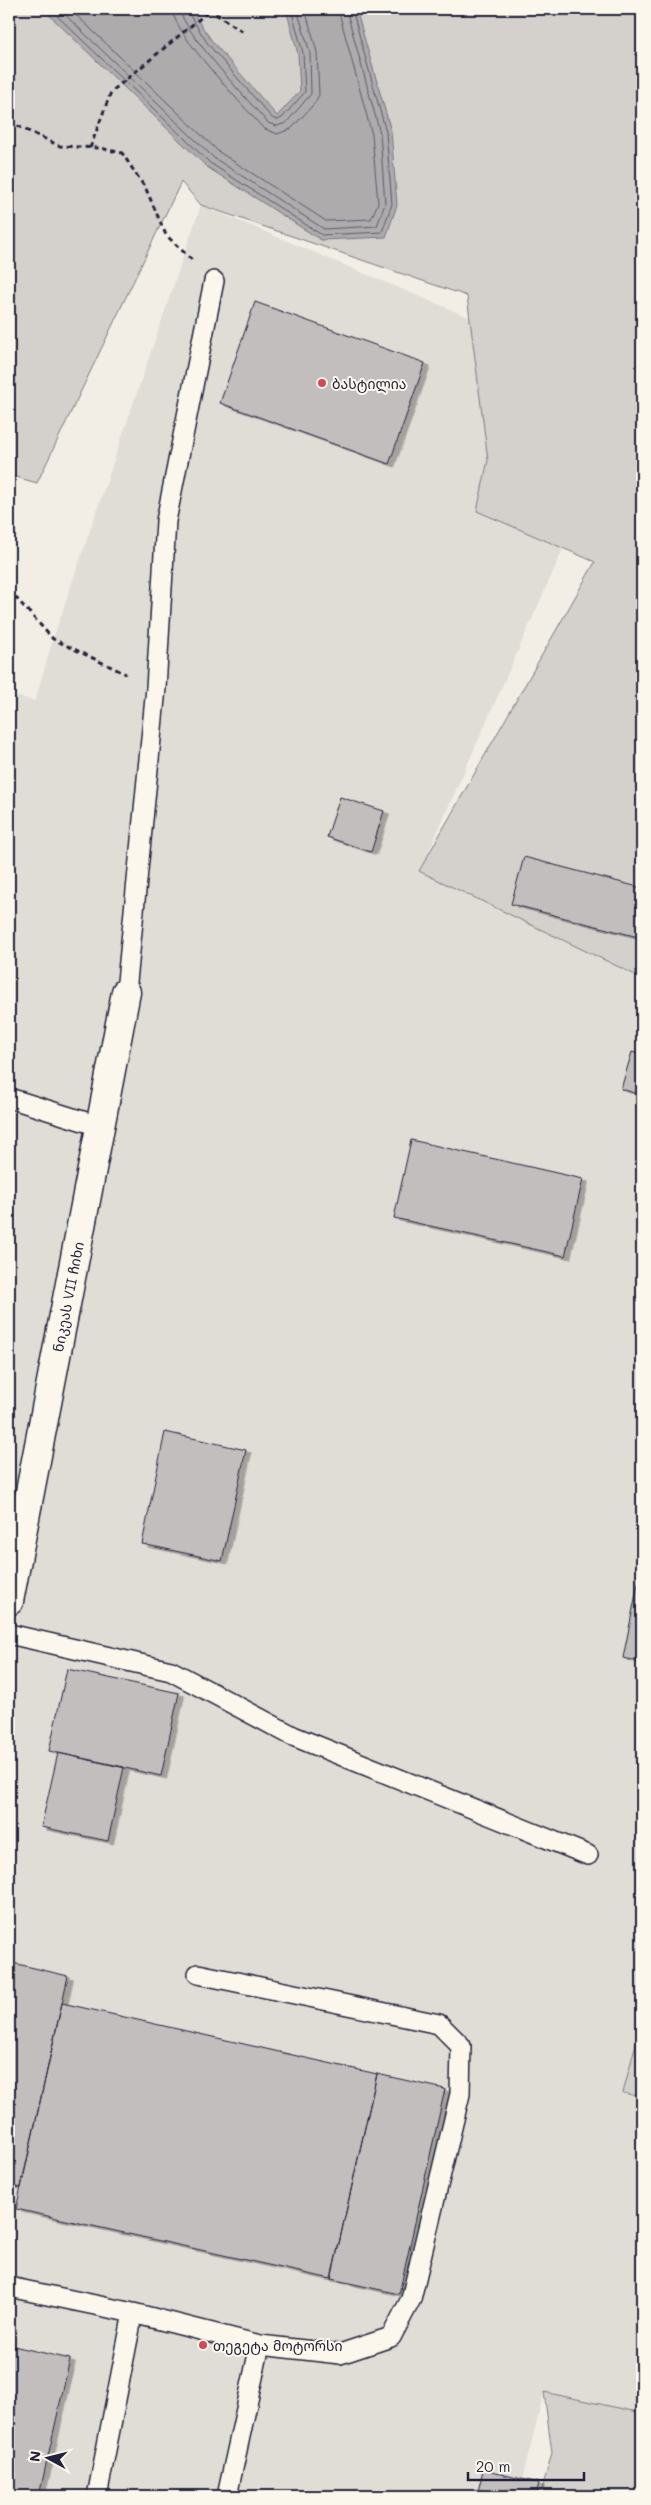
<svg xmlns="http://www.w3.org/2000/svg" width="651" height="2505" font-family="Mali,'Noto Sans Georgian',sans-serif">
  <defs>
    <filter id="shadow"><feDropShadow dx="5.5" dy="3" stdDeviation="0" flood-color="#0004"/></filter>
  </defs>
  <rect width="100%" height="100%" fill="#f2eee5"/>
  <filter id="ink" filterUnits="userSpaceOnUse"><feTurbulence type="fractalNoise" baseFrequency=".02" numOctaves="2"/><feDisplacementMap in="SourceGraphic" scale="10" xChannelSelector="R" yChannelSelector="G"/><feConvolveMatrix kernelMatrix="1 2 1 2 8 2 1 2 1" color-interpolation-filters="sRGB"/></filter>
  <g filter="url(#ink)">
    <!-- built -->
    <path fill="#e0dcd6" d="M201,205L635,387L420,871L642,978V2020L623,2093L642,2097V2413L544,2392L518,2496H9V695L35,701L53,639Z"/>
    <!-- green -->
    <path fill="#d4d1cc" stroke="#7b7a84" d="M9,9H642V978L419,871L595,562L477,511L488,460L467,296L201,205L181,182L37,483L9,475Z
      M642,2020V2097L623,2093Z
      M544,2392L642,2413V2496H540L552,2453Z"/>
    <!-- water -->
    <path fill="#aeabad" stroke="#76747f" d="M43,9H190L212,41L277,116L300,91L298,54L286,9H356L391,131L397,205L386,237L321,240L207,167Z"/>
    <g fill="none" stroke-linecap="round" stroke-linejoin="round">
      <!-- shore -->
      <path stroke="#5a5969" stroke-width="1" d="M50,9L210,163L322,235L382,232L392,204L386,132L352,9
        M59,9L214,158L324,229L377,226L385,204L380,133L346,9
        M70,9L219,152L326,221L371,219L378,203L372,135L338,9
        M172,9C173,33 244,106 263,128L277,134L291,129L314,104L319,95L317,52L305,9
        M180,9C181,30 251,103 268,123L277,126L286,123L311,94L310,53L297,9
        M186,9L208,44L272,118L277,120L282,118L305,92L303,53L291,9"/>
    </g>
    <!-- building -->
    <path fill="#c2bebe" stroke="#22223b" filter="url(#shadow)" d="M255,302L425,363L389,464L220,403Z
      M340,797L384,811L371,852L327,837Z
      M524,857L642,888V938L511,904Z
      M632,1052L642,1055V1095L621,1089Z
      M411,1140L583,1179L565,1256L394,1218Z
      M165,1432L246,1450L222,1561L142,1544Z
      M642,1564V1662L623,1658Z
      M67,1669L179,1693L161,1776L49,1751Z
      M58,1753L124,1767L108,1841L41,1827Z
      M9,1962L68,1976L21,2188L9,2185Z
      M62,2003L377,2074L331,2279L16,2209Z
      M377,2074L445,2089L399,2294L331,2279Z
      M9,2345L70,2359L39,2496H9Z
      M483,2470L539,2483L536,2496H477Z"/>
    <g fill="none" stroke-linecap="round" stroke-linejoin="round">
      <defs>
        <path id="service" d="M126,992L156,688L166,521L214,281
          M9,1098L99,1126
          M9,1634L171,1671L293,1736L588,1855
          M198,1974L439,2024L461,2046L460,2094L411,2299L391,2337L340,2354L260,2345L227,2496
          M9,2287L133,2313L260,2345
          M97,2496L133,2313"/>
        <g id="minor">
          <path id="s1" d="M9,1601L126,992"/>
        </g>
      </defs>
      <!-- service casing -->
      <use href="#service" stroke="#22223b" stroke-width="22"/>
      <!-- minor casing -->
      <use href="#minor" stroke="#22223b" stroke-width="31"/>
      <!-- path -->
      <path stroke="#22223b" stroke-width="3" stroke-dasharray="5 4" stroke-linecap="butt" d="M208,9L245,33
        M9,122L60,146L100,148L122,153L146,189L166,235L193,261
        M90,148L111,92L209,11
        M9,590L53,639L126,674"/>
      <!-- service -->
      <use href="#service" stroke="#fbf7ec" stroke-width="19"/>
      <!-- minor -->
      <use href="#minor" stroke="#fbf7ec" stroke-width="28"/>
    </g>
  </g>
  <!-- markers -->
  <g fill="#d1495b" stroke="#fbf7ec" stroke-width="2">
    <circle cx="322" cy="383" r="5"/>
    <circle cx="203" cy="2345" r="5"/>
  </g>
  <g text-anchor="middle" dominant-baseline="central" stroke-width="4" stroke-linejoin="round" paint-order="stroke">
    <!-- poi labels -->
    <g font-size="14" fill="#22223b" stroke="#fbf7ec" text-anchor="start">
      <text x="332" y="383">ბასტილია</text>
      <text x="213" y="2345">თეგეტა მოტორსი</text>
    </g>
    <!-- street labels -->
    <g font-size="14" fill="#22223b" stroke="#fbf7ec">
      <text stroke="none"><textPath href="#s1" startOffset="310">ნიკეას VII ჩიხი</textPath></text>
    </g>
  </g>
  <!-- margin -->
  <rect width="651" height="2505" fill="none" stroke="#fbf7ec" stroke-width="30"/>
  <rect x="15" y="15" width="621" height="2475" fill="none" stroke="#22223b" stroke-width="2" filter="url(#ink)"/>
  <!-- north arrow -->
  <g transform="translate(48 2458) rotate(277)" stroke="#fbf7ec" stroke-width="4" paint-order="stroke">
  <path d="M0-4L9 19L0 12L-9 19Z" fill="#22223b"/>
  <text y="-8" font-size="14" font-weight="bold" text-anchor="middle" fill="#22223b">N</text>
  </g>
  <!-- scale -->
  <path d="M468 2472v8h116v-8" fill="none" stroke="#22223b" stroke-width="2.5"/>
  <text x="476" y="2472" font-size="15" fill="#22223b" stroke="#fbf7ec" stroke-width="4" paint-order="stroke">20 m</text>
</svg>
